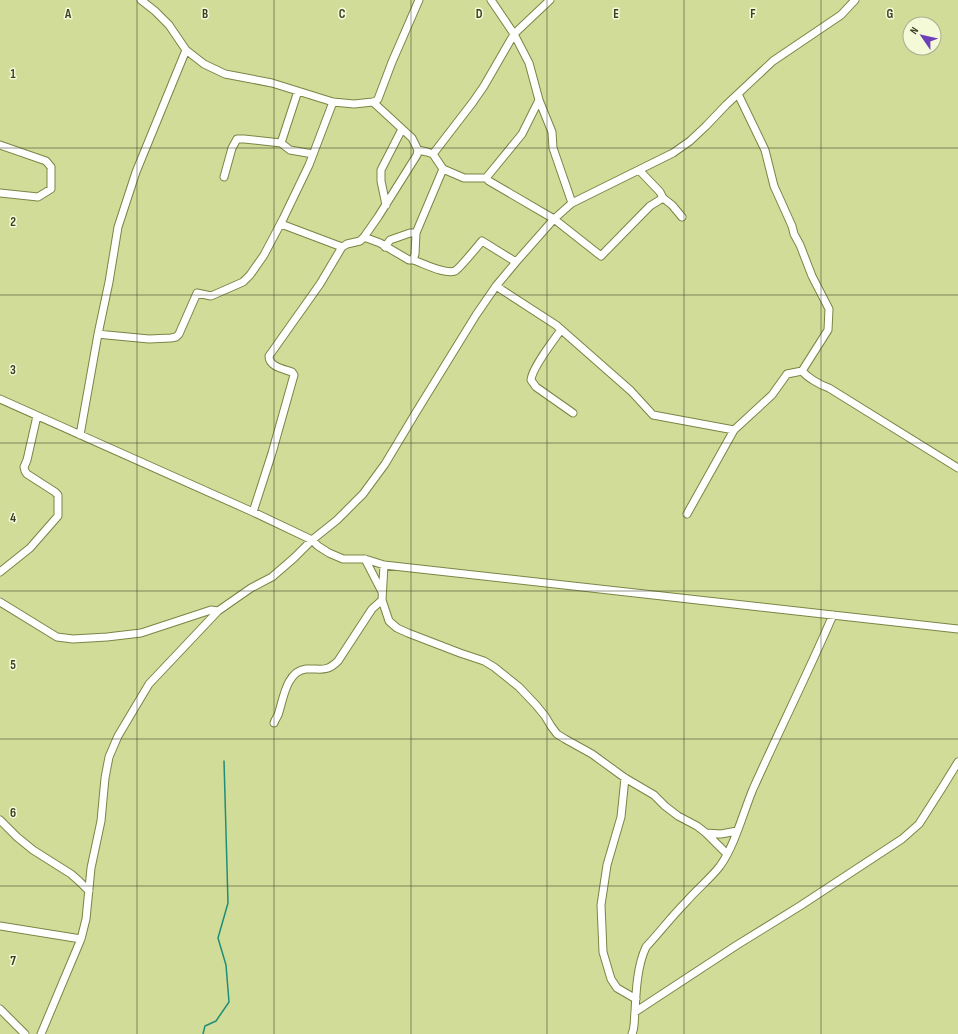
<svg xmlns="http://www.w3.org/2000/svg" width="958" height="1034" font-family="'Sofia Sans Condensed',sans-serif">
  <rect width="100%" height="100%" fill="#d2dc99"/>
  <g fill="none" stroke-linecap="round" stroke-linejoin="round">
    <!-- stream -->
    <path stroke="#208e77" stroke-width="1.5" d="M203,1034L205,1026L216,1021L229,1002L226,965L218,938L228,903L224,761"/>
    <defs>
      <path id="minor" d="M141,0L155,11L169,25L186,50L204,64L225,74L272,83L333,102L354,104L373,102L376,101L378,99L392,62L419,0
        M491,0L514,34L529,63L539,100L552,132L553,148L572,203
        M281,143L298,91
        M0,145L46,161L51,167V189L38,197L0,193
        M418,150L427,152L433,154L443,169L464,178H486L489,181L554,219L601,256L650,206L663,198
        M433,154L473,102L484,86L514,34L550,0
        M639,170L660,192L663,198L672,205L682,217
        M224,177L232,148L237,139H244L281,143L290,150L313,154
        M486,178L522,134L539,100
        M386,205L381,181V170L402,129
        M281,224L342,247
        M364,237L380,243L409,260H413C423,263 445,275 455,271C460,268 477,247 482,241L516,262
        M385,247L390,240L410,233H416
        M413,260L415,254L416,233L443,169
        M496,286L556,325L631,391L653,415L734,430
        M561,330C553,341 532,368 531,380L536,387L573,413
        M98,334L107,335L149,339L171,338L176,337L179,334L197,293L211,296L243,282L250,275L264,255L283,219L309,165L333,102
        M802,371C808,378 820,385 829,388L958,468
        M0,399L253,512L312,540L318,546L329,553L343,559H365L384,565L958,629
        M80,435L98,334L109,282L118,227L136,172L186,50
        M253,512L272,453L294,375L292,372C284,369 269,367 269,356L320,284L342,247L347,244L360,241L364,237L378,217L417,155L418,150L412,138L373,102
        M687,514L734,430L772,395L787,374L802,371L828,330L829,309L812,276L800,245L794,234L792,226L774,186L765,150L738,94
        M365,559L382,592
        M384,565L382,600L389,621L397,628L408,633L460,653L484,661L494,667L519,687L536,705L545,716L551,726L557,734L565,739L592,754L625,778L654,795L665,806L678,816L697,826L706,833L727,854
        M0,572L30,548L58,516V495L55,492L27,474L25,471L24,467L27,460L37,416
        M0,602L57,637L73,639L107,637L141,633L211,610L218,611
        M274,723C275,720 277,717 278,715C283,701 286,671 306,669C320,668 326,673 338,661L372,609L382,600
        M625,778L621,817L607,865L601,905L603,952L611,979L617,988L636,999
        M0,820L17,837L33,850L71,874L79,881L89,891
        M706,833L721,834L737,831
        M0,926L81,939
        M0,1009L25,1034
        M635,1012L737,945L800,906L902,839L919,824L942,788L958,762
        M41,1034L81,939L86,919L91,868L101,821L105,778L109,757L118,736L149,684L218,611L251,588L272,577L294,558L312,540L337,520L363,494L385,464L415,414L476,315L496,286L516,262L554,219L572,203L673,153L690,141L706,126L726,105L773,61L841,15L855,0
        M632,1034C635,1027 634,1020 635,1012C636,992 637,966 646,947C660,932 672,916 686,902C696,890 711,878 720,866C735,845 743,813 753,789C779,731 808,673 833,615"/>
    </defs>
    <!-- minor casing -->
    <use href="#minor" stroke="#7c8444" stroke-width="9"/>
    <!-- minor -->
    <use href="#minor" stroke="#fff" stroke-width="7"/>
  </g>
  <!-- grid -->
  <path fill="none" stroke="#3b3f24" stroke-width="1" stroke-opacity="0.55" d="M137,0V1034M274,0V1034M411,0V1034M547,0V1034M684,0V1034M821,0V1034M0,148H958M0,295H958M0,443H958M0,591H958M0,739H958M0,886H958"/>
  <g font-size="13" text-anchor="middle" font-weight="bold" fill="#3b3f24" stroke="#f4fad8" stroke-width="3" stroke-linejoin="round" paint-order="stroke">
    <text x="68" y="18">A</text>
    <text x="205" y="18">B</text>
    <text x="342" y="18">C</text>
    <text x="479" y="18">D</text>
    <text x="616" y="18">E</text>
    <text x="753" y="18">F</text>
    <text x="890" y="18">G</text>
    <text x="13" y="78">1</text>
    <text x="13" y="226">2</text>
    <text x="13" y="374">3</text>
    <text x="13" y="522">4</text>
    <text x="13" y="669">5</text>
    <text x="13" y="817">6</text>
    <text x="13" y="965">7</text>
  </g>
  <!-- north arrow -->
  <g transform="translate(922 36) rotate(304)"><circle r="19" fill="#f4fad8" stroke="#aaaf90"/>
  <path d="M0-3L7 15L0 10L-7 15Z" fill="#6b40b8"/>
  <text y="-6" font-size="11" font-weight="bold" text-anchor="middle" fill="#3b3f24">N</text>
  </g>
</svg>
